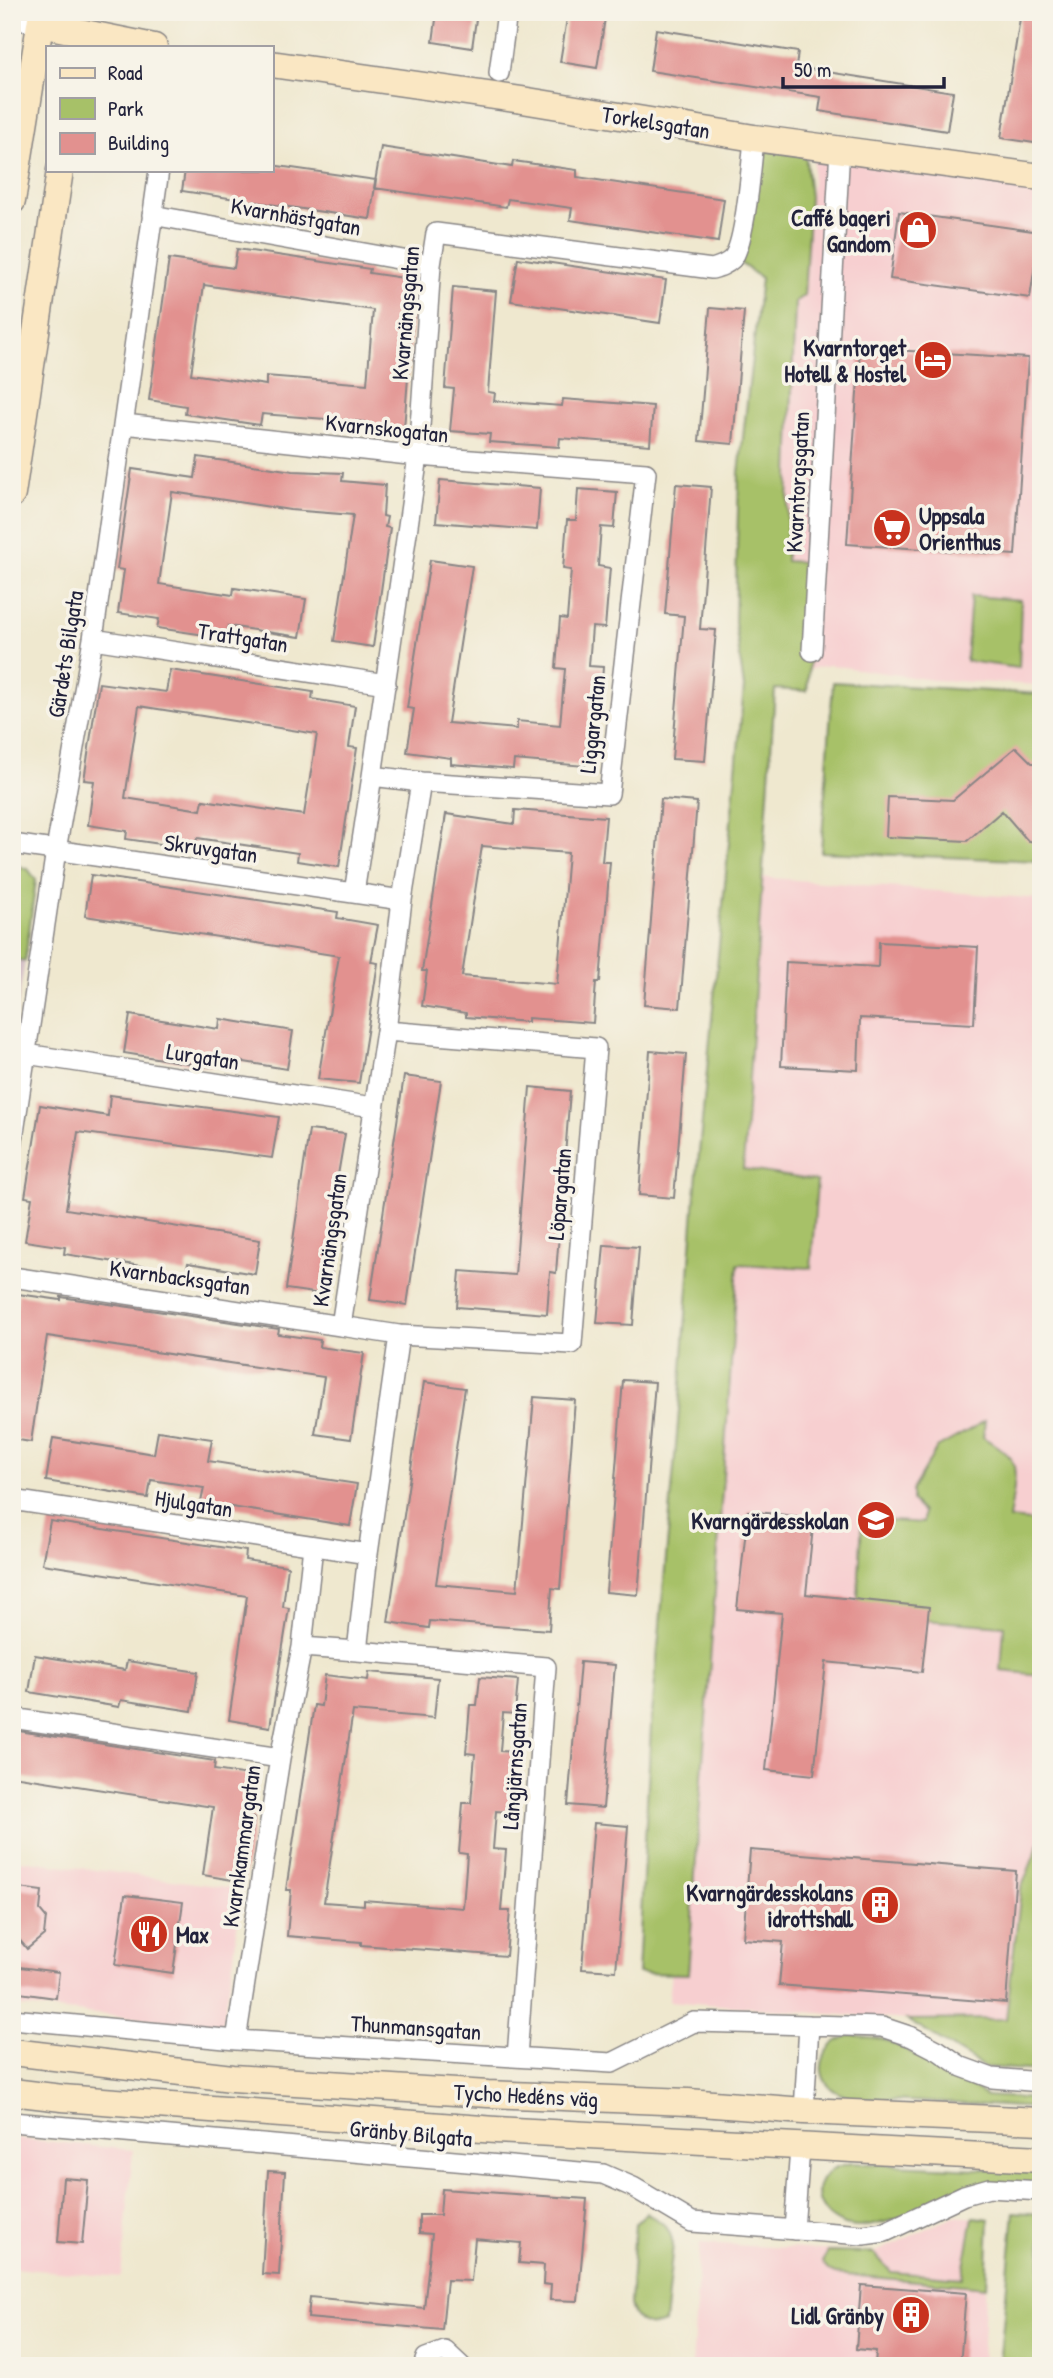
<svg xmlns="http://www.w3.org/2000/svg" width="1053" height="2378" font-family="'Patrick Hand',sans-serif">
  <rect width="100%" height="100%" fill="#f7f3e8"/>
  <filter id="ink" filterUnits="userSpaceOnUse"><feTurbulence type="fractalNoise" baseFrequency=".0143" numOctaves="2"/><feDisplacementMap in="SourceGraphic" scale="14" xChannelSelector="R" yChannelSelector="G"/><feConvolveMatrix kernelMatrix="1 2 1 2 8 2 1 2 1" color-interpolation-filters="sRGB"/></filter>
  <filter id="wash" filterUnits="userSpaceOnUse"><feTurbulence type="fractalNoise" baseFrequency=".00686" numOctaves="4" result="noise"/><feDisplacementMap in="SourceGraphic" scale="28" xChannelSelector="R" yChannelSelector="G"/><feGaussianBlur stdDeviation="1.57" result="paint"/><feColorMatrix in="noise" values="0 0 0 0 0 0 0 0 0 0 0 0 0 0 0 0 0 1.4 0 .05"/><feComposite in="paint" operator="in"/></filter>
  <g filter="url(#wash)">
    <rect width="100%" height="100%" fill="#efe8cf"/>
    <!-- built -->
    <path fill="#f7cfd0" d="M814,155L1041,187V685L933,680L829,665L763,679L795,302L804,295Z
      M758,877L1041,899V1837L1021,1889L1006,2019L907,2020L669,2001L691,1787Z
      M12,1859L241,1889L234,1957L222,2026L12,2006Z
      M12,2138L133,2150L121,2277L12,2268Z
      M954,2216L989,2219L982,2366H692L700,2243L874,2253Z"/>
    <!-- industrial -->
    <path fill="#d2bdc5" d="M12,959L25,961L12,1042Z"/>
    <!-- green -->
    <path fill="#a7c168" stroke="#647252" stroke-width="2" d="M754,138L804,144L810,197L804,295L795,302L786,561L817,563L807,691L775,689L743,1169L817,1181L811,1268L738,1264L688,1974L638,1973L651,1726L678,1423L695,1194L744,687L735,623L739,473L761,278L733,258Z
      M971,596L1021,600L1019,668L966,661Z
      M833,682L1041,694V861L821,852Z
      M12,864L28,869L36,880L25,961L12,959Z
      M985,1421L983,1437C993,1444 1008,1452 1013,1463C1018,1476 1011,1505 1009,1519L1041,1522V1675L1001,1671L1004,1626L857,1615L862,1519L923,1523V1512L912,1501V1490L937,1448Z
      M1040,1841L1041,2071L984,2067L907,2020L1006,2019L1021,1889Z
      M852,2035L883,2039L901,2047L987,2096L1041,2099V2108L851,2098C844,2095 836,2093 831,2088C810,2068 828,2040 852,2035Z
      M851,2163L1041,2172V2183C999,2193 957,2203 916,2214C897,2218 878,2226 858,2227C827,2227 802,2192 831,2170C836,2166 844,2165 851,2163Z
      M1014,2212L1041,2214V2366H999Z
      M646,2213C662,2223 669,2224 673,2244L665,2323C647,2330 633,2322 630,2304L635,2224Z
      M973,2217L989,2219L986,2287L835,2274L827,2269L822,2262L828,2252L874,2253L891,2272L962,2278Z"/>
    <g id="blocks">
      <!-- building -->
      <path fill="#e2918f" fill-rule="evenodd" d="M437,12H477L472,48L433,42Z
        M568,12H606L597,68L560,62Z
        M1021,12H1041V144L1001,138Z
        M656,29L798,52L796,67L953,92L947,131L819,111L821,97L650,71Z
        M381,147L512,167L513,161L577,170V177L724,199L718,242L570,220L572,208L508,199L506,207L374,188Z
        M271,165L376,180L370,219L182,191L185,170H271Z
        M899,212L1040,232L1030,298L890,279Z
        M237,249L370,269L369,273L411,279L406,312L413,313L404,429L364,425V422L262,414L260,425L185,414L186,406L149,400L169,259L234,268ZM204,285L373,310L367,384L266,376V385L191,374Z
        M518,258L666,280L660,323L511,301Z
        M453,287L496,291L488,392L495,393L494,401L562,406L563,399L653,406L650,445L560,438L559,447L489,442L490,434L450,431L454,389L445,388Z
        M710,308L744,311L733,444L699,441Z
        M860,348L1028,358L1015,555L847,544Z
        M198,457L293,471L343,473L342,481L385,485L383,516L387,517L385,527L390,528L373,647L334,641L353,515L290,510L172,492L159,584L233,595L234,588L306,599L300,637L228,626L226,638L157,628L159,619L118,613L124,570L117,569L132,469L195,478Z
        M440,480L540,488L537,530L436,522Z
        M676,484L711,487L700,629L716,630L705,761L672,759L684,616L665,614Z
        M578,489L617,492L614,528L601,527L598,566L610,568L605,628L592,627L589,666L603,667L601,696H591L585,766L514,760L513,769L451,764V758L407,752L414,709L407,708L430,560L472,566L448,723L517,729V721L560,725L565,669L556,668L560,618L567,619L571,570L563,569L567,520H576Z
        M170,670L313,692L312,699L355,706L349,747L357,748L339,867L297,861L298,853L197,838L195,849L126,839L127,831L88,825L94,781L84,780L99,683L166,692ZM139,706L317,734L304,815L203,800L201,810L125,798Z
        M1016,747L1032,763H1041V842L1028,841L1002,811L967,841L886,837L888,797L953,800Z
        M661,799L697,802L680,1008L644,1005Z
        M515,810L606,817L602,862H610L600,982H596L593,1023L528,1018V1022L466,1017V1013L422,1006L427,971H422L446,814L514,824ZM482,846L568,853L557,984L462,976Z
        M91,875L338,912L337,918L378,925L371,962L378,963L359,1083L318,1079L339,956L85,916Z
        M879,942L978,947L974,1024L860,1018L858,1070L781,1066L786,962L878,967Z
        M130,1015L219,1029L220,1019L293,1031L287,1069L214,1057L212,1067L124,1053Z
        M650,1051L686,1054L674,1198L639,1195Z
        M404,1076L441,1081L407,1305L370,1300Z
        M530,1087L570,1091L556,1273L550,1272L547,1314L457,1307L460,1271L515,1275Z
        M110,1095L279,1117L272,1158L78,1132L66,1209L260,1240L255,1274L188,1263L186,1273L64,1254L65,1247L25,1241L32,1198L25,1197L40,1105L108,1116Z
        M309,1130L345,1134L338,1175L346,1176L328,1295L286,1289Z
        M604,1245L639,1247L633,1325L597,1323Z
        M18,1294L61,1300V1297L279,1329L278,1334L320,1340L319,1347L364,1353L351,1439L315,1434L324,1377L47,1336L31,1442L12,1439V1333Z
        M623,1380L655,1382L638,1595L606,1592Z
        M424,1382L465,1388L436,1584L517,1591L534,1397L575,1400L560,1589L552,1588L549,1630L430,1621L429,1628L388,1622Z
        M158,1431L212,1439L208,1461L357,1484L350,1526L201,1502L204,1488L151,1480L148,1498L46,1481L53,1438L154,1454Z
        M748,1511L814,1518L806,1594L929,1607L922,1672L826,1662L814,1775L766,1770L782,1613L737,1609Z
        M50,1521L246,1551L245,1560L288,1566L283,1607L289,1608L270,1727L229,1720L247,1596L42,1564Z
        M35,1655L125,1670L127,1661L198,1672L192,1711L121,1700L119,1707L29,1692Z
        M580,1662L615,1665L603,1808L568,1805Z
        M369,1672L438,1678L434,1718L353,1711L324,1902L364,1905V1900L463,1908L467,1854L459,1853L463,1803H471L475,1754L466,1753L470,1705H477L480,1677L518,1680L515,1714L503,1713L500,1751L514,1752L509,1812L496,1811L493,1849L506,1850L501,1911H510L506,1956L361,1945V1942L287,1936L291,1890H286L314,1705L321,1706L325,1675L368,1680Z
        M12,1730L215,1761L214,1770L255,1776L248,1817L254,1818L244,1882L203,1875L213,1807L12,1776Z
        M594,1823L628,1826L616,1971L582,1969Z
        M750,1850L1016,1871L1006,2003L779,1985L783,1942L743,1939Z
        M12,1887L42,1891L40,1910L46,1917L44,1935L27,1949L13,1932Z
        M125,1895L183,1902L173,1973L115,1965Z
        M12,1966L59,1972L56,1998L12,1992Z
        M268,2171L285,2172L279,2275L262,2274Z
        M63,2178L88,2180L82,2244L58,2242Z
        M442,2189L587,2199L578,2301L550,2300L551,2285L543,2284L544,2265L519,2263L521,2243L475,2239L471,2281L447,2280L442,2330L308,2318L310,2297L424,2308L432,2234L419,2233V2215H440Z
        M861,2285L966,2293L960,2366H875L876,2351L856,2349Z"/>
    </g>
  </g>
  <g filter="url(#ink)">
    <use href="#blocks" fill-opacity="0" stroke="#888585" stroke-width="2"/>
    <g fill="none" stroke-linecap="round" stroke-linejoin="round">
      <defs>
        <path id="street" d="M12,19L40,24
          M499,73L507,12
          M152,215L431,265
          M124,424L418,456L646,473L609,794L421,782
          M93,639L386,684
          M812,651L840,148
          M12,844L402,900
          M354,893L372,776
          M386,1031L596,1048L572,1344L399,1335
          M26,1054L373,1107
          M12,1146L56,850L93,639L159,170
          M12,1277L341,1326
          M12,1500L368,1554
          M302,1647L313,1546
          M357,1651L546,1667L517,2057
          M12,1718L280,1758L236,2040
          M280,1758L302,1647L357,1651L368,1554L399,1335L341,1326L386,1031L402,900L421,782L372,776L418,456L431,265L436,233L712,269C719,267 726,265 732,259C745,245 752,161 754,138
          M12,2019L236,2040L612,2063L694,2022L882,2027L912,2037L939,2051L962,2067L992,2078L1041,2082
          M804,2111L809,2025
          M12,2122L603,2174L633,2187L692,2222L863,2235L885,2232L964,2195L989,2188L1041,2191
          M794,2230L800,2148
          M423,2366L426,2358L445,2351L461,2366"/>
        <path id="secondary" d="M40,24L154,47
          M271,64L522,100L754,138L1041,177
          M12,201L42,12
          M12,494L60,170
          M12,2052L232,2078L488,2094L688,2102L804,2111L1041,2121
          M12,2092L62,2098L496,2130L1041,2159"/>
      </defs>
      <!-- street casing -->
      <use href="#street" stroke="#888585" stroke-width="22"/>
      <!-- secondary casing -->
      <use href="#secondary" stroke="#888585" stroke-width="29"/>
      <!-- street -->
      <use href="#street" stroke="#fff" stroke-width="19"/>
      <!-- secondary -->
      <use href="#secondary" stroke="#fae7c3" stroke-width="26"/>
    </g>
  </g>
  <!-- icons -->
  <defs>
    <symbol id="shop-disc" viewBox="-11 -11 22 22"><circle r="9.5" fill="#c8321e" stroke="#f7f3e8"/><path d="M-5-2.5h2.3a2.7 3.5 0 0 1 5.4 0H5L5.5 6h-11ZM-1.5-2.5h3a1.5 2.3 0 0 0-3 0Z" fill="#fff"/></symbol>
    <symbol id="hotel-disc" viewBox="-11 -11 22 22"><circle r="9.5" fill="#c8321e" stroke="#f7f3e8"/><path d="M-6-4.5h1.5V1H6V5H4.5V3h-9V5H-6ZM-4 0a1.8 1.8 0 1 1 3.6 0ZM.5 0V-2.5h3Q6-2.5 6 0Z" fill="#fff"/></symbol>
    <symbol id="supermarket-disc" viewBox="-11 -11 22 22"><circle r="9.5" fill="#c8321e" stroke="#f7f3e8"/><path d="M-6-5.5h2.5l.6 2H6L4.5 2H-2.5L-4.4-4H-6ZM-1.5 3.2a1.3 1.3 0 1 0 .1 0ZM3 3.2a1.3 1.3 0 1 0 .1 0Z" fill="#fff"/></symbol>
    <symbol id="school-disc" viewBox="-11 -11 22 22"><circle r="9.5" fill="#c8321e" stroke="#f7f3e8"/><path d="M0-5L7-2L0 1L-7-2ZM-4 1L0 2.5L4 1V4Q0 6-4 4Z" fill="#fff"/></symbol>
    <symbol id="building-disc" viewBox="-11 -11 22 22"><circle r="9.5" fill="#c8321e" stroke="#f7f3e8"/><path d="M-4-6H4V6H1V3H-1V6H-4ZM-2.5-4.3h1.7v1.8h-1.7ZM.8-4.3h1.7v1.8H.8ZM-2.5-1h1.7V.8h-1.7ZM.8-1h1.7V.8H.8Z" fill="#fff"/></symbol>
    <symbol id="restaurant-disc" viewBox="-11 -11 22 22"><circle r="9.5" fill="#c8321e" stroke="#f7f3e8"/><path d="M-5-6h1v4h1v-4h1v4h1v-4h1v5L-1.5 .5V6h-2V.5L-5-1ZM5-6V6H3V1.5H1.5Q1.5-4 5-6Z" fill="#fff"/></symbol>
  </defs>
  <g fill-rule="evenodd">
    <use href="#shop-disc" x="896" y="208" width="44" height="44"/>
    <use href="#hotel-disc" x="911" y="338" width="44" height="44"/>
    <use href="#supermarket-disc" x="870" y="506" width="44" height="44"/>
    <use href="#school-disc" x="854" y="1498" width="44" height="44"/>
    <use href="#building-disc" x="858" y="1883" width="44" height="44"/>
    <use href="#restaurant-disc" x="127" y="1912" width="44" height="44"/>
    <use href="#building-disc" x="889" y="2293" width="44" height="44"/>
  </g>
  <g text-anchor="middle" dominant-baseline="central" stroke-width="7" stroke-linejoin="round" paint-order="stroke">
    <!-- street labels -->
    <g font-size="23" fill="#22223b" stroke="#f7f3e8">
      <text transform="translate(656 122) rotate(9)">Torkelsgatan</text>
      <text transform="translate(296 216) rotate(10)">Kvarnhästgatan</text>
      <text transform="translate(405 313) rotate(-85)">Kvarnängsgatan</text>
      <text transform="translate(387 428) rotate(6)">Kvarnskogatan</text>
      <text transform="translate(797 482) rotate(-87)">Kvarntorgsgatan</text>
      <text transform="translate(243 637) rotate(9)">Trattgatan</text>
      <text transform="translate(65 654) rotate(-81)">Gärdets Bilgata</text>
      <text transform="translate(592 724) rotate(-84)">Liggargatan</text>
      <text transform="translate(211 848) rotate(8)">Skruvgatan</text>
      <text transform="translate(203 1056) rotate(9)">Lurgatan</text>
      <text transform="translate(559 1194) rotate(-85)">Löpargatan</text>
      <text transform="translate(329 1240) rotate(-82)">Kvarnängsgatan</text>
      <text transform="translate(180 1277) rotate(8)">Kvarnbacksgatan</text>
      <text transform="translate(194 1503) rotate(9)">Hjulgatan</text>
      <text transform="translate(514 1766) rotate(-86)">Långjärnsgatan</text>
      <text transform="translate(241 1846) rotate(-82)">Kvarnkammargatan</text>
      <text transform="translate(416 2027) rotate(4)">Thunmansgatan</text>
      <text transform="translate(526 2095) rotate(3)">Tycho Hedéns väg</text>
      <text transform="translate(411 2133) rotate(5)">Gränby Bilgata</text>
    </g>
    <!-- poi labels -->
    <g font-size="23" font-weight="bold" fill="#22223b" stroke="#f7f3e8" text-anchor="end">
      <text x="891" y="217">Caffé bageri<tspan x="891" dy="26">Gandom</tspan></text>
      <text x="906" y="347">Kvarntorget<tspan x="906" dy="26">Hotell &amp; Hostel</tspan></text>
      <text x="919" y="515" text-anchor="start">Uppsala<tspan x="919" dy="26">Orienthus</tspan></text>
      <text x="849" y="1520">Kvarngärdesskolan</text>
      <text x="853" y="1892">Kvarngärdesskolans<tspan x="853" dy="26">idrottshall</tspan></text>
      <text x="176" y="1934" text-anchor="start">Max</text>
      <text x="884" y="2315">Lidl Gränby</text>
    </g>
  </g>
  <!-- margin -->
  <rect width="1053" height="2378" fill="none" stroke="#f7f3e8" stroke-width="42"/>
  <!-- legend -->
  <rect x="46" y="46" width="228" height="126" fill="#f7f3e8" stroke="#a29fa3" stroke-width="2"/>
  <rect x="60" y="68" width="35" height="10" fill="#fae7c3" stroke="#a29fa3" stroke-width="2"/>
  <text x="108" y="80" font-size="21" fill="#22223b">Road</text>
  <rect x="60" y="98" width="35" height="21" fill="#a7c168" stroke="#a29fa3" stroke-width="2"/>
  <text x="108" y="116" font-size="21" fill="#22223b">Park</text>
  <rect x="60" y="133" width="35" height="21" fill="#e2918f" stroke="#a29fa3" stroke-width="2"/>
  <text x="108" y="150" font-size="21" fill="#22223b">Building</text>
  <!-- scale -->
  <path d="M783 77v10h161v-10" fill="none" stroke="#22223b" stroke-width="3.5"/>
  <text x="794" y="77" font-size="21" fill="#22223b" stroke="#f7f3e8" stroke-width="5" paint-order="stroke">50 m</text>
</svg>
